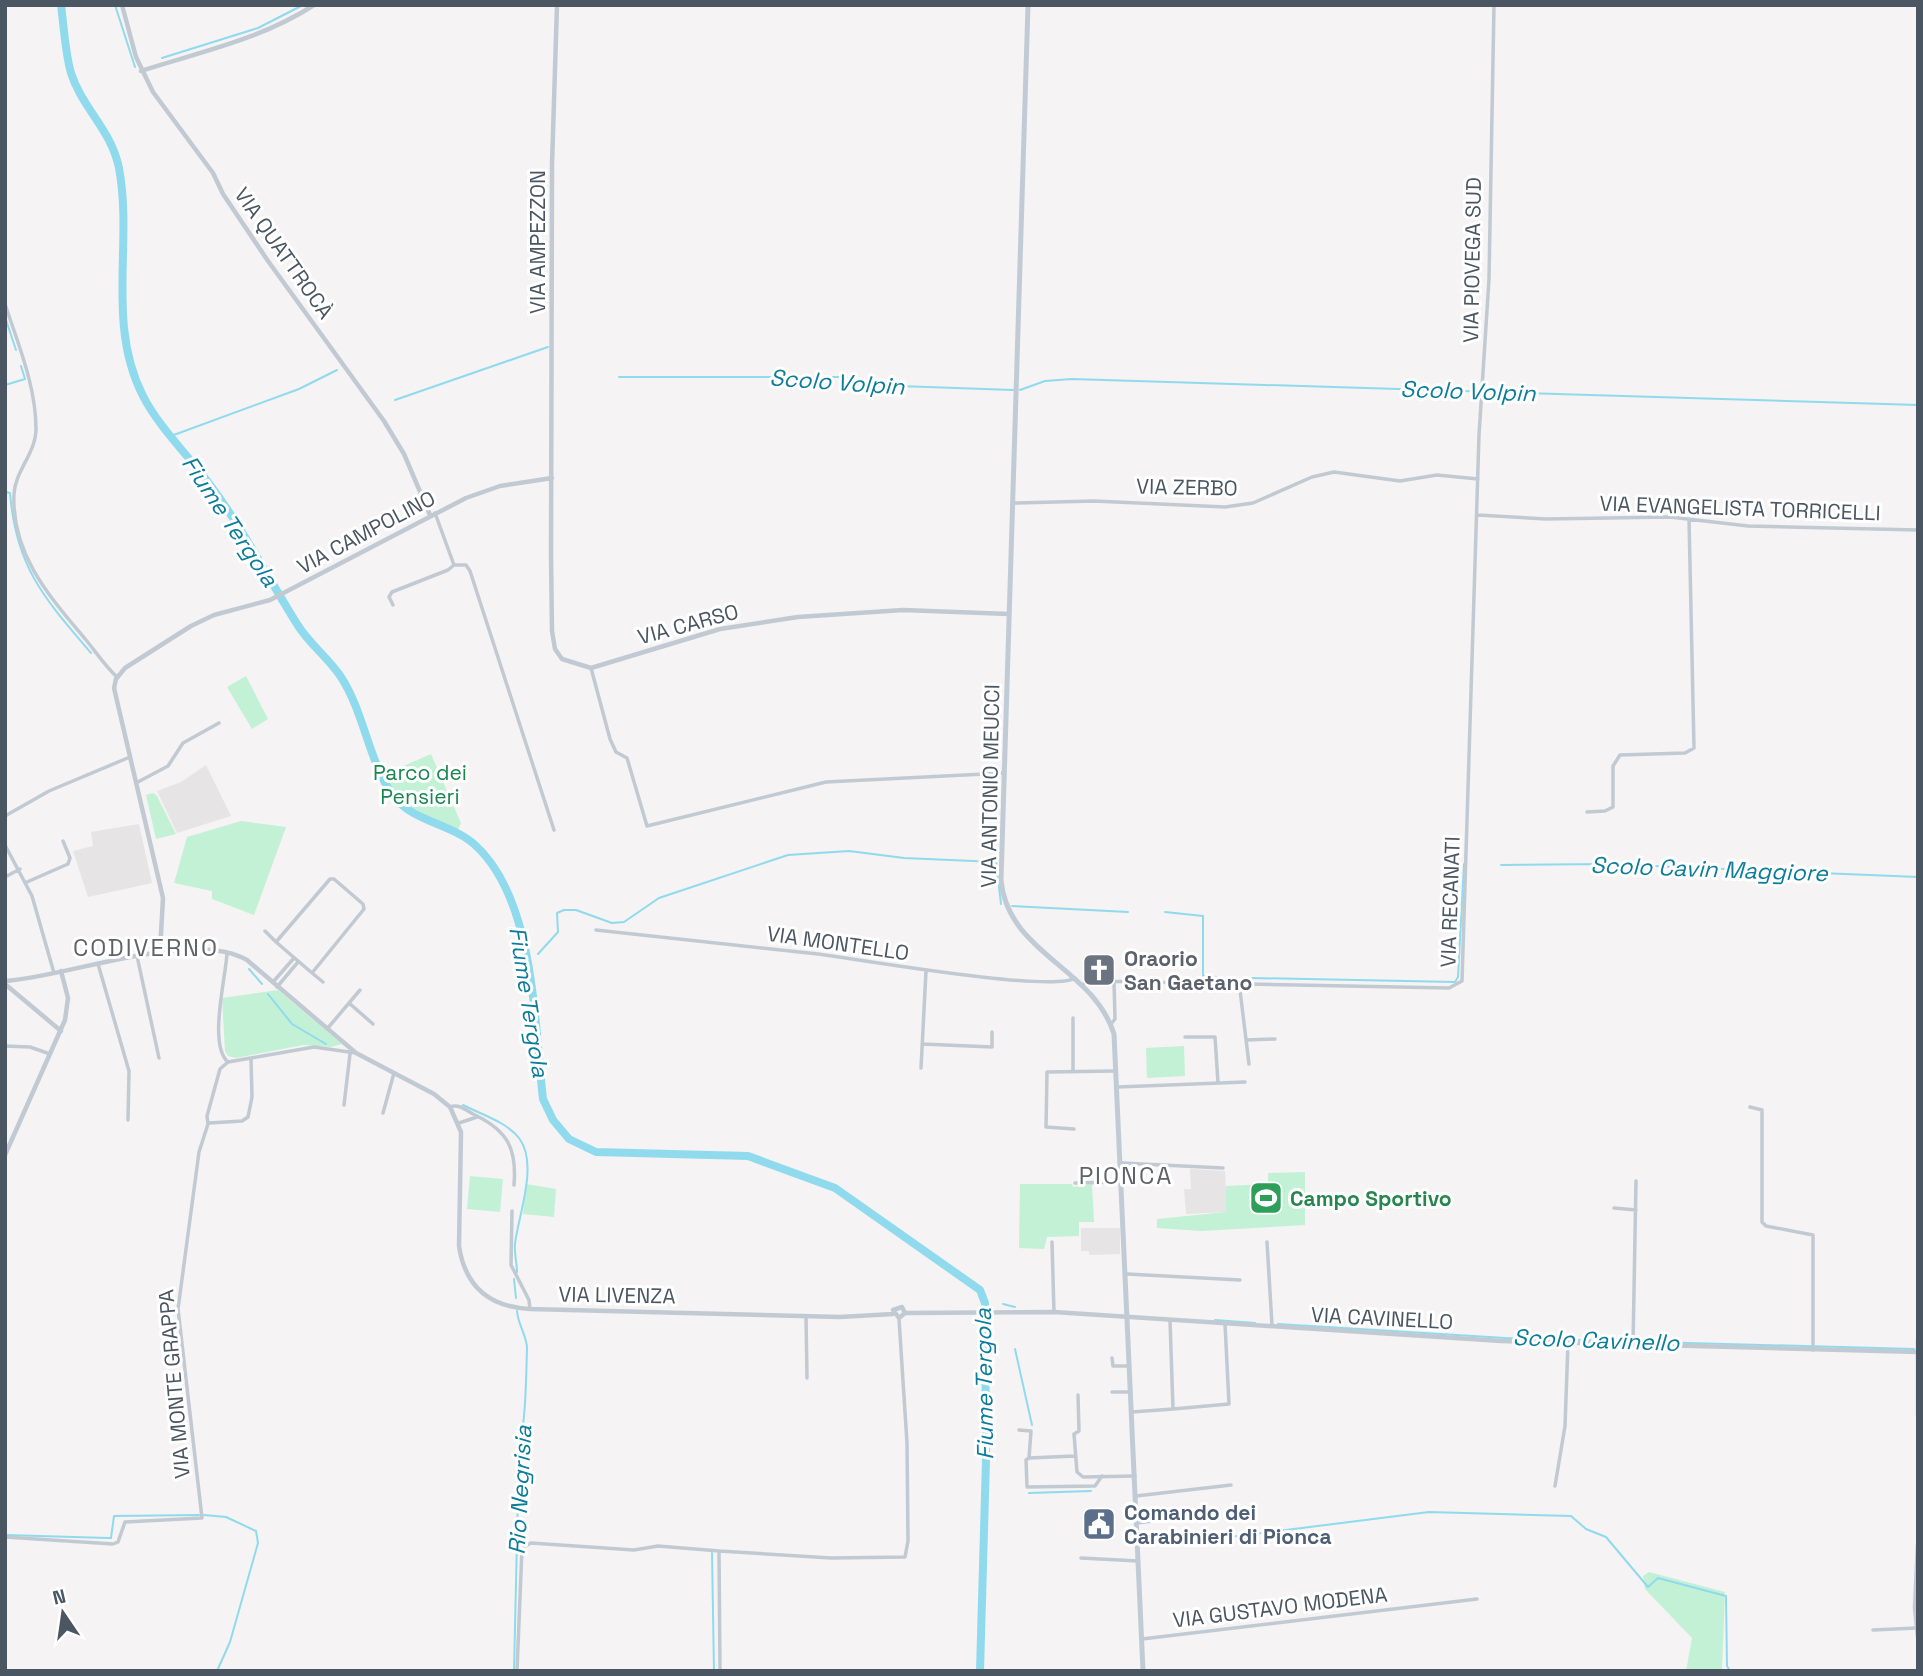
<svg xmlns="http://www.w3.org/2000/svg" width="1923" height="1676" font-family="'Space Grotesk',sans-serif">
  <rect width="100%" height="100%" fill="#f5f3f3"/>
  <!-- education -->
  <path fill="#e6e4e5" d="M206,765L231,816L177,833L157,791L181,782Z
    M139,824L152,883L88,897L73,851L93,846L91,832Z
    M1190,1169L1225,1171L1227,1212L1186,1214L1184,1189H1191Z
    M1081,1228H1120V1254L1089,1255V1251H1081Z"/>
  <!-- green -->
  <path fill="#c3f1d5" d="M246,676L268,719L252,729L227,687Z
    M431,754L461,823L458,830C423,815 404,808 383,775Z
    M153,793L157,796L176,834L156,839L146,795Z
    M241,821L286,827L254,915L212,899V891L174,883L187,837Z
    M278,990L342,1044L331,1047L303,1045L236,1058L228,1056L225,1051L222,998Z
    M1184,1046L1185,1076L1147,1078L1146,1048Z
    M1305,1172V1225L1201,1231L1157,1228V1219L1226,1212V1186L1268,1184V1173Z
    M470,1176L503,1179L500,1212L467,1209Z
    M526,1184L556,1189L554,1217L523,1214Z
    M1020,1184H1072L1073,1187L1092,1184L1094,1222H1079V1236L1047,1237L1044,1249L1019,1248Z
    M1649,1572L1725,1592L1722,1668L1725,1671H1686L1692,1638L1645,1589L1643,1576Z"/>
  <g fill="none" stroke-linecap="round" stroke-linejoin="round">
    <!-- stream -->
    <path stroke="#90daee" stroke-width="2" d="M115,5L135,67
      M162,58L258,28L303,5
      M5,317L16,350
      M619,377H840L870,385L1013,390
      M5,385L25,379L21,366
      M1020,390L1045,381L1072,379L1918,405
      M395,400L548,347
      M171,436L299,389L337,370
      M5,492L10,493C16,568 45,599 91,653
      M1501,865L1605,864L1918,877
      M1012,906L1128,912
      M1165,912L1203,916V976L1217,977
      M538,954L558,932L557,913L564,910H576L612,923L624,922L659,898L788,855L849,851L904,858L996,862L1001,904
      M526,958L529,957
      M249,969L262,984
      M1252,978L1455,982L1458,977L1464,864
      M268,994L292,1024L326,1044
      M463,1105C480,1114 507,1122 519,1138C539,1164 518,1216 515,1244C514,1253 517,1263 517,1272
      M514,1279L516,1298
      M1003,1304L1015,1307
      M985,1305H988
      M1215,1320L1255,1323
      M1278,1324L1505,1338L1914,1349
      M1015,1349L1032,1425
      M1029,1493L1091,1491
      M204,1515L226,1517L256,1531L258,1543L230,1642L217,1671
      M5,1535L108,1538H111L114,1516L199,1515
      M1222,1538L1429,1512L1571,1516L1586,1529L1606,1537L1648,1587L1658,1578L1726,1596L1727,1666L1730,1671
      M712,1553L714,1671
      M514,1671L519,1451C526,1417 526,1381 527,1348C527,1336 518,1325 517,1311"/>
    <!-- river -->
    <path stroke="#90daee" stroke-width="8" d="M61,5C64,27 65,52 71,73C82,108 111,129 119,168C133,243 106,324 143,396C160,429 189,456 211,486C244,530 268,578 297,624C309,644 328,657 341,677C365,714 368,761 394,797C413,821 451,824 474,844C535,898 534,1022 543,1099L553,1120L569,1139L596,1152L748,1156L835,1188L980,1290L985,1303L986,1460L980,1671"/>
    <!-- minor -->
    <path stroke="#c1cad2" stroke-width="3.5" d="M5,304C18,344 36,386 36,429C36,453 15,471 14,494C11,554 50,597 86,640C96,652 105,666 117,677
      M1014,503L1094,501L1225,507L1253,503L1312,477L1334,472L1400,481L1437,475L1478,479
      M435,513L454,565H466L470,571L554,830
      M1478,515L1546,519L1670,517L1748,526L1918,530
      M393,605L389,597L392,592L448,570L454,565
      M591,668L610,739L616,752L627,758L647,826L826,782L1004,773
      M136,783L168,766L183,743L219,723
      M1587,812L1605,811L1613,807V766L1620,755L1685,753L1694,748L1689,519
      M5,816L49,791L130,757
      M5,845L32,896L54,973
      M5,877L20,869
      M330,879H334L363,904L364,909L312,973L276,942Z
      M27,882L68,864L70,858L63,841
      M596,930C670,938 744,946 818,954C857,959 1052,993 1075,978
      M265,931L276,942
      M227,953C226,977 208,1045 228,1062
      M137,956L159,1058
      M98,964L129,1071L128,1120
      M312,973L323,982
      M273,982L294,958
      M1239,982L1249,1064
      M1083,984L1090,981L1449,988L1462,981L1479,435L1489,279L1494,5
      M277,987L298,962
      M349,1003L373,1024
      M1073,1018V1072
      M1111,1024L1115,1019L1114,981
      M327,1029L360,990
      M1185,1037H1215L1218,1083
      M1247,1040L1275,1039
      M922,1044L992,1047V1032
      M5,1046L30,1047L50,1054
      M228,1062L314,1047L356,1053
      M921,1068L926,971
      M1118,1087L1245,1082
      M344,1105L350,1054
      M450,1107C459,1103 467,1111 475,1115C508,1131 517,1149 514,1185
      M1750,1107L1762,1110V1222L1766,1226L1813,1235V1350
      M383,1113L394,1073
      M209,1123L242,1121L248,1117L252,1097L251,1059
      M459,1123L477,1117
      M1074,1129L1046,1127L1047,1072L1115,1071
      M1122,1163L1223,1168
      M1075,1183L1121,1182
      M1614,1208L1636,1210
      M512,1211L511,1265L529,1300L530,1309
      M1052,1242L1054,1312
      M1267,1242L1272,1325
      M1127,1274L1240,1280
      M806,1316L807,1378
      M1633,1345L1636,1181
      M1112,1358L1113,1366H1128
      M1112,1392H1131
      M1078,1395L1079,1431L1074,1434L1077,1472L1083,1477L1135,1476
      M1173,1409L1229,1404L1225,1324
      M1132,1412L1173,1409L1170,1320
      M1019,1430L1031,1431L1029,1458L1075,1456
      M1029,1458L1026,1460L1027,1487L1095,1486L1102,1476
      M1555,1486L1565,1426L1568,1343
      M1136,1496L1231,1485
      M1137,1523L1185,1517
      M5,1537L113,1544L118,1542L125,1522L202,1518L178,1309L199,1152L208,1124L207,1116L220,1069L228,1062
      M719,1551L831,1558L905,1557L908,1541L907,1443L899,1319
      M1081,1558L1138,1561
      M1873,1630L1916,1628
      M1142,1639L1477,1599
      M517,1671L522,1548L531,1543L634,1550L658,1546L719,1551L720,1671"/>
    <!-- tertiary -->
    <path stroke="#c1cad2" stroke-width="4.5" d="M122,5L136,57L153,92L213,173L223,194L268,261L384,421L404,454L430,515
      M557,5L552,165L551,556L552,631L555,649L562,659L591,668L720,629L798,617L903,610L1009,614
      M141,71C200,52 262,39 314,5
      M160,951L163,898L114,688L116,679L125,668L191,626L214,615L270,600L466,498L500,486L552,478
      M5,981C69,977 191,928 247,960L356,1053L434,1094L450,1107L461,1132L459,1246C465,1286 489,1307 530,1309L840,1317L893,1314
      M5,984L61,1031
      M5,1155L65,1020L68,998L61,971
      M905,1313L902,1307L893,1310L899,1318L905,1313L1054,1312L1501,1341L1918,1352
      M1918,1340V1415
      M1918,1544L1915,1608L1918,1637"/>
    <!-- secondary -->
    <path stroke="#c1cbd6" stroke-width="5" d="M1028,5L1001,880C1008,954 1093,967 1114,1034L1143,1671"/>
  </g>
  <!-- icons -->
  <defs>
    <symbol id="church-square" viewBox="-11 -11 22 22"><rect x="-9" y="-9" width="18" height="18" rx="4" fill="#6b7280" stroke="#fff"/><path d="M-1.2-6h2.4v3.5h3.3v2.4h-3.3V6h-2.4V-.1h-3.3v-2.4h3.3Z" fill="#fff"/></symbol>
    <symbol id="stadium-square" viewBox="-11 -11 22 22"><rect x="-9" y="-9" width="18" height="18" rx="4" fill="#2e9e5b" stroke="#fff"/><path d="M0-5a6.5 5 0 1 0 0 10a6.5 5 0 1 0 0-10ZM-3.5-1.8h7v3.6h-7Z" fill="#fff"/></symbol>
    <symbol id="civic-square" viewBox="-11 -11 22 22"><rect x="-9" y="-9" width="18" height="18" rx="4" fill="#5c6f8a" stroke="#fff"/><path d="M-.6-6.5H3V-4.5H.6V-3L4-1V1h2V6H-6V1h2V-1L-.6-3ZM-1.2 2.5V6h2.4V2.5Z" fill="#fff"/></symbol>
  </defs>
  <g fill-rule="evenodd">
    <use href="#church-square" x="1080" y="951" width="38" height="38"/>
    <use href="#stadium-square" x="1247" y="1179" width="38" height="38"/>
    <use href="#civic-square" x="1080" y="1505" width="38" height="38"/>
  </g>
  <g text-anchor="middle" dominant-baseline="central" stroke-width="6" stroke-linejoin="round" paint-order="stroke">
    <!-- street labels -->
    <g font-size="21" fill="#4a5661" stroke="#fff">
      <text transform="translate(537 242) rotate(-90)">VIA AMPEZZON</text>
      <text transform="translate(284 253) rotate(55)">VIA QUATTROCÀ</text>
      <text transform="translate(1472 260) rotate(-89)">VIA PIOVEGA SUD</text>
      <text transform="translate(1187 487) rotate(1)">VIA ZERBO</text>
      <text transform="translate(1740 508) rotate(2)">VIA EVANGELISTA TORRICELLI</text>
      <text transform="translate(366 532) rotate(-28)">VIA CAMPOLINO</text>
      <text transform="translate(688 624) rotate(-15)">VIA CARSO</text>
      <text transform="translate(990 786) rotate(-89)">VIA ANTONIO MEUCCI</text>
      <text transform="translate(1450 902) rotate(-88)">VIA RECANATI</text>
      <text transform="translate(838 943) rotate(8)">VIA MONTELLO</text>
      <text transform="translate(617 1295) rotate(1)">VIA LIVENZA</text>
      <text transform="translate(1382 1318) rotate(3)">VIA CAVINELLO</text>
      <text transform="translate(174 1384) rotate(-95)">VIA MONTE GRAPPA</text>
      <text transform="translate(1280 1607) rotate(-7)">VIA GUSTAVO MODENA</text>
    </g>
    <!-- park labels -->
    <g font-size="21" fill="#17864f" stroke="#fff">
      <text x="420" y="772">Parco dei<tspan x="420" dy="24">Pensieri</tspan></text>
    </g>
    <!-- worship labels -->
    <g font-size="21" font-weight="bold" fill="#5b616d" stroke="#fff" text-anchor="start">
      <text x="1124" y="958">Oraorio<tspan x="1124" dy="24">San Gaetano</tspan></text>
    </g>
    <!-- leisure labels -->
    <g font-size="21" font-weight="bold" fill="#27864d" stroke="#fff" text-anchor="start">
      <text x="1290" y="1198">Campo Sportivo</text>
    </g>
    <!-- service labels -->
    <g font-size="21" font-weight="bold" fill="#4e5e75" stroke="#fff" text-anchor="start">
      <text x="1124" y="1512">Comando dei<tspan x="1124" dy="24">Carabinieri di Pionca</tspan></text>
    </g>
    <!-- water labels -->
    <g font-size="23" font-style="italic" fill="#0c7c9b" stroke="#fff">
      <text transform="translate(837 382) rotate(4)">Scolo Volpin</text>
      <text transform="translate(1468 391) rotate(2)">Scolo Volpin</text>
      <text transform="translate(230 521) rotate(56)">Fiume Tergola</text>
      <text transform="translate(1709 869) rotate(2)">Scolo Cavin Maggiore</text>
      <text transform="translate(529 1002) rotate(81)">Fiume Tergola</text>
      <text transform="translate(1596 1340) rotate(2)">Scolo Cavinello</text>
      <text transform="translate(984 1384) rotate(-91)">Fiume Tergola</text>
      <text transform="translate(520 1490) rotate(-87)">Rio Negrisia</text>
    </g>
    <!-- quarter labels -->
    <g font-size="24" letter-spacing="2" fill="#5f6368" stroke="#fff">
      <text x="146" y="947">CODIVERNO</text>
      <text x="1126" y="1175">PIONCA</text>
    </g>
  </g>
  <!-- border -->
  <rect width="1923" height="1676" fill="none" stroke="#4a5661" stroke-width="14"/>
  <!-- north arrow -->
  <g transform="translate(63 1613) rotate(347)" stroke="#ffffff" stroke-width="5" paint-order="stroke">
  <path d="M0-5L12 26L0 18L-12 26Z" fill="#4a5661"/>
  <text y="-10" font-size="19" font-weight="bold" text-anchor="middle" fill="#4a5661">N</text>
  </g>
</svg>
